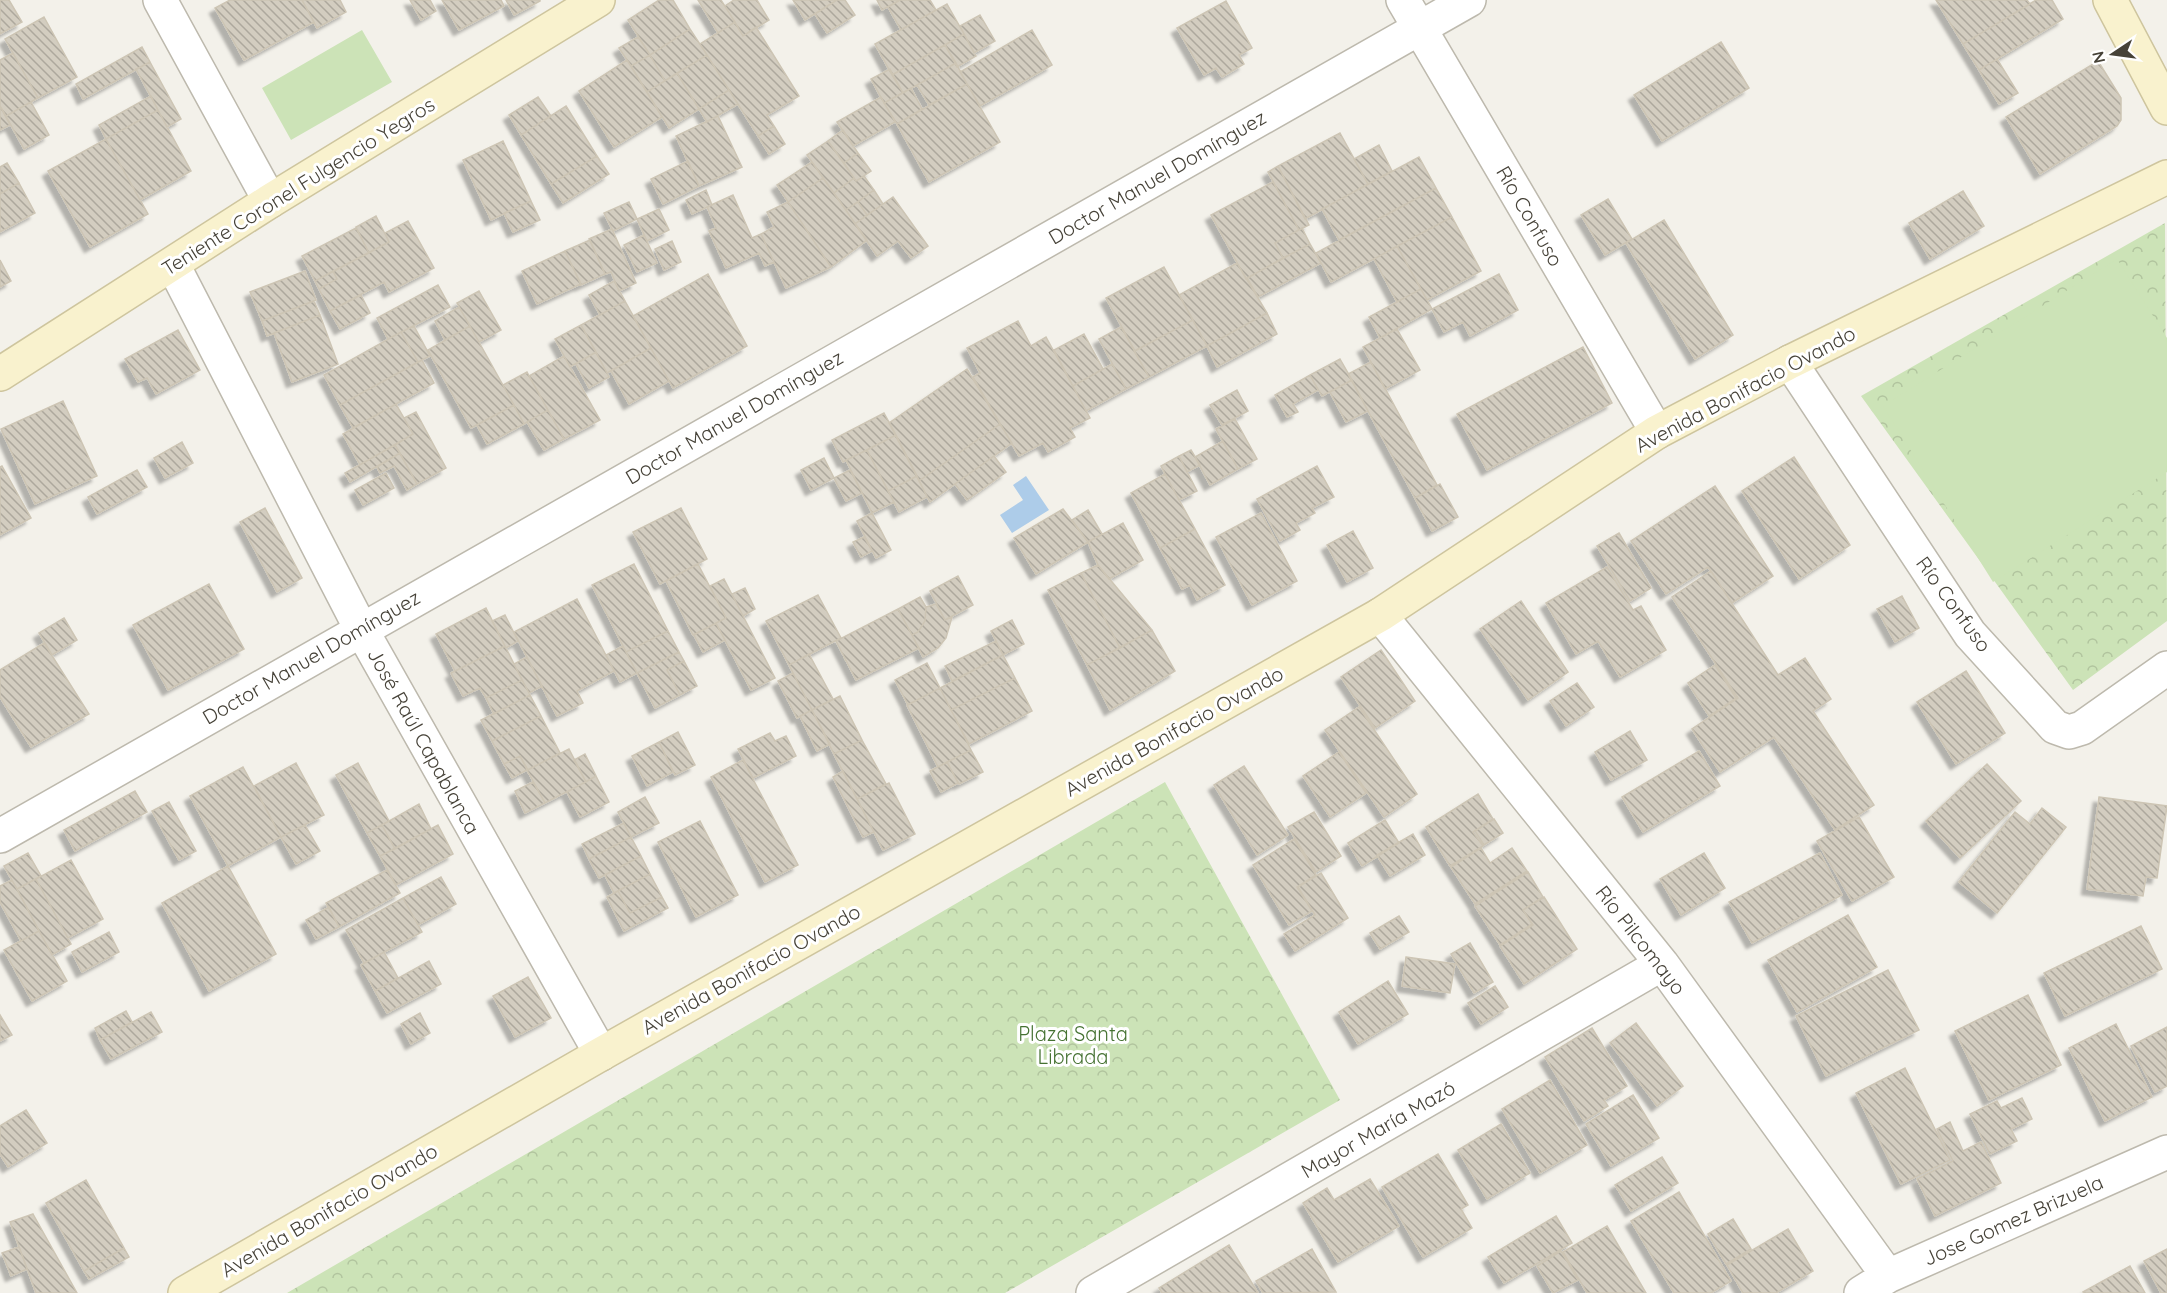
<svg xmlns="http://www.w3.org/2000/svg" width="2167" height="1293" font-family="Quicksand,sans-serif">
  <defs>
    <pattern id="forest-crowns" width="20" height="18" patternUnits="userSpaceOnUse" patternTransform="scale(1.5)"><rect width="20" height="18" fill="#cce3b7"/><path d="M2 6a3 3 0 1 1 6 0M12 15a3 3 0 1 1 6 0" fill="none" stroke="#b1c49e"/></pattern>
    <pattern id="building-back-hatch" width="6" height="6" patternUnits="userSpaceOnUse" patternTransform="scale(1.5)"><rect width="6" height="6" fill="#d3cdc0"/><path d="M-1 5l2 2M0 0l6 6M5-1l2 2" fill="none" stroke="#ada89d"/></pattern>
    <filter id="shadow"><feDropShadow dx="-5.5" dy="5.5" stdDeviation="1.5" flood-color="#0004"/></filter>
  </defs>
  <rect width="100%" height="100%" fill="#f3f1ea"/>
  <!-- forest -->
  <path fill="url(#forest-crowns)" d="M2165,223L2167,621L2073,690L1861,396Z
    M1165,782L1340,1100L1005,1293H287Z"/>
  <!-- garden -->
  <path fill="#cce3b7" d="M362,30L392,82L291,140L262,88Z
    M2117,259L2167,338V472L1993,582L1883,406Z"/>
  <!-- water -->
  <path fill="#adcce9" d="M1026,476L1049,510L1012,533L1000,515L1023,500L1013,485Z"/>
  <!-- building -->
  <path fill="url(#building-back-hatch)" stroke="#cdc5b4" stroke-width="1.5" filter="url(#shadow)" d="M0,0H9L22,22L0,34Z
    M230,0H302L314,22L244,60L215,8Z
    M302,0H340L346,12L317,28Z
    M410,0H430L436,11L421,20Z
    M442,0H501L504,6L459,30Z
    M506,0H540V1L514,15Z
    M659,0H673L690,29L650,55L628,20Z
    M698,0H721L735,22L718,33Z
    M734,0H757L769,20L743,36L725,6Z
    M793,0H837L805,20Z
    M837,0H845L855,15L827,33L815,14Z
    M877,0H900L882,10Z
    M900,0H930L936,10L901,30L888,7Z
    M1936,0H2027L2030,4L1963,44Z
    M2036,0H2052L2063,19L1979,70L1963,44Z
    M1226,1L1252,48L1239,55L1244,64L1222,77L1216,68L1204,75L1177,28Z
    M947,4L964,34L892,75L875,44Z
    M980,15L995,41L974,53L960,26Z
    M44,17L77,77L38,98L5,39Z
    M735,22L743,36L756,27L799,96L767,115L774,126L758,136L700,44Z
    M690,29L707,55L665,81L650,55Z
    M1032,30L1052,65L980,106L960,72Z
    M964,34L976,56L957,67L945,45Z
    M638,37L650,55L631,66L619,48Z
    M1721,42L1749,88L1662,141L1634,95Z
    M945,45L956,63L903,93L892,75Z
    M142,47L150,62L83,99L76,84Z
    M13,53L38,98L6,116L0,106V60Z
    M650,55L665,81L647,92L631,66Z
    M707,55L729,90L699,109L677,73Z
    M1997,59L2018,93L1999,104L1979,70Z
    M627,60L662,117L614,147L579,91Z
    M2098,61L2121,98V120L2117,126L2040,174L2006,117Z
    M150,62L181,119L167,127L136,69Z
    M956,63L967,84L929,105L917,85Z
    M890,69L903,93L884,103L871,79Z
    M677,73L699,109L669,128L647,92Z
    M967,84L1000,142L929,182L897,124Z
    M911,88L922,109L897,124L884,103Z
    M729,90L738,104L707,122L699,109Z
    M151,96L158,110L106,139L99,125Z
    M538,97L551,116L521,135L509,115Z
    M881,97L895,122L853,146L837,122Z
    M31,102L49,135L24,149L6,116Z
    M0,106L10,125L0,130Z
    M566,106L597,156L551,184L521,135Z
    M158,110L191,171L140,200L106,139Z
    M718,116L742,167L699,186L676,136Z
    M774,126L785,144L769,154L758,136Z
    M843,130L858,153L844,163L828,141Z
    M1340,133L1368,184L1305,219L1278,166Z
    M106,139L148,214L90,247L48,171Z
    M503,141L531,201L491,220L463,160Z
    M828,141L854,178L834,193L807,155Z
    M1379,145L1392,171L1368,184L1354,159Z
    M858,153L871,171L856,181L844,163Z
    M597,156L609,174L563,203L551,184Z
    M1419,157L1436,188L1339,240L1322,209Z
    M688,161L699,186L663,204L651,179Z
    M812,162L823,178L788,202L777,185Z
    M7,163L19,183L0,194V167Z
    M1278,166L1309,225L1299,230L1268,172Z
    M864,176L874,190L846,210L834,193L854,178L856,181Z
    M823,178L867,240L831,267L788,202Z
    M1273,182L1299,230L1275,243L1283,258L1246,279L1211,215Z
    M19,183L35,213L0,232V194Z
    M1436,188L1452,217L1331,282L1316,253Z
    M706,190L712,205L692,214L686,200Z
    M874,190L883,204L867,215L858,202Z
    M1963,191L1984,226L1930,259L1909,223Z
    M733,195L752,238L761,234L774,262L765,266L759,253L726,268L709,231L716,228L707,207Z
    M893,197L928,246L911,258L898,241L877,256L855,224Z
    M1608,199L1632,239L1605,255L1581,215Z
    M531,201L540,220L513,232L504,213Z
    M629,202L637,219L613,231L604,213Z
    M788,202L831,267L786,288L761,234L774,227L767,212Z
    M858,202L867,215L855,224L846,210Z
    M659,209L669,230L647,241L637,219Z
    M376,216L389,242L369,253L356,227Z
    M1452,217L1481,271L1427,300L1397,246Z
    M1664,220L1733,335L1695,359L1626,243Z
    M408,221L434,268L389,292L384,282L330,311L319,289L337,279L333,271L389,242L385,233Z
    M356,228L369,253L315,281L302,256Z
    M1302,228L1310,244L1283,258L1275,243Z
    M612,229L636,283L619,291L611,272L605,274L589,239Z
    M644,235L657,263L637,272L624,245Z
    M590,240L605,274L581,285L565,251Z
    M672,241L681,262L664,270L655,249Z
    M1310,244L1321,263L1258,297L1247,278Z
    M1397,246L1421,289L1397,302L1374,259Z
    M565,251L581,284L537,304L522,271Z
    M0,260L11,281L0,287Z
    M1237,263L1267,313L1207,346L1179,295Z
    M1164,267L1193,320L1135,351L1106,298Z
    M305,271L316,300L262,321L250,292Z
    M333,271L337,279L319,289L315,281Z
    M708,274L747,346L673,388L633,316Z
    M1499,274L1518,310L1470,336L1463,322L1444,332L1432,309Z
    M614,281L625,301L600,315L589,295Z
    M438,285L450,307L388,339L377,318Z
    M1421,289L1432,309L1380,338L1369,317Z
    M479,291L501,330L479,342L457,303Z
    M361,295L370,313L340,329L330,311Z
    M314,301L320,315L267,336L262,321Z
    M625,301L651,348L607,373L581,325Z
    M459,307L470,326L445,340L435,321Z
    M1267,313L1277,334L1217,367L1207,346Z
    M320,315L338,364L292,382L274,333Z
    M1193,320L1207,346L1149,377L1134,351Z
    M1018,321L1031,346L1046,337L1090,418L1070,428L1075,437L1048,452L1043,443L1019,456L973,377L980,373L967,348Z
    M581,325L596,352L570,367L555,339Z
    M414,326L430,356L418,362L401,332Z
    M470,326L514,405L471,428L428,350Z
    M1121,327L1149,377L1126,389L1099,339Z
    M1397,329L1420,370L1385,389L1363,347Z
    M178,330L200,370L156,394L147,378L138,382L125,359Z
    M401,332L418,362L340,405L324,375Z
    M1084,334L1103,369L1073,386L1054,350Z
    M1583,347L1612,403L1487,470L1457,414Z
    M651,348L669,381L629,404L611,371Z
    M596,352L609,377L589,388L576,364Z
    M564,356L600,420L564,439L529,376Z
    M1340,359L1352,380L1322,396L1310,375Z
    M422,360L434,383L353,428L340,405Z
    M1371,362L1437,485L1415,498L1348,374Z
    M1112,364L1126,389L1086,411L1073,386Z
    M967,369L1000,424L919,481L889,423Z
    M527,372L548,410L524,424L503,385Z
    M1310,375L1318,390L1293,404L1298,412L1287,417L1275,395Z
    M1352,380L1368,411L1346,422L1330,392Z
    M1237,390L1248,411L1222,425L1210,405Z
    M63,401L97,476L35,504L1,429Z
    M396,404L413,434L360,465L343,434Z
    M514,405L524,424L487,444L477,425Z
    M548,410L564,439L544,450L527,422Z
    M416,412L446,468L417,484L395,445L413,434L404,418Z
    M884,413L896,435L843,462L832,440Z
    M1235,419L1257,459L1238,469L1216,429Z
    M1000,424L1012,443L930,502L919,481Z
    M896,435L917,476L888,491L867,450Z
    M1223,441L1238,469L1210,485L1195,457Z
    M182,442L193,463L165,478L154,458Z
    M395,445L400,453L350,482L345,473Z
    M867,450L894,502L872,513L846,460Z
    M1191,450L1200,465L1187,472L1179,456Z
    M400,453L417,484L407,490L394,466L380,473L377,467Z
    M994,456L1006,472L967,500L955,484Z
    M1179,456L1197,491L1179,500L1161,466Z
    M1794,457L1850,545L1799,579L1742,491Z
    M824,458L834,478L811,490L801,470Z
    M2,466L31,518L0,535V467Z
    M1317,466L1334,497L1312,508L1315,513L1296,523L1300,530L1280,541L1257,499Z
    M137,470L147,487L97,514L88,497Z
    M850,470L862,493L846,501L834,478Z
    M386,473L394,488L363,505L355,490Z
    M1165,474L1195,529L1160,548L1131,493Z
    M917,476L927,497L899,512L888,491Z
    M1440,484L1458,517L1432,531L1415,498Z
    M1715,486L1773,576L1732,603L1708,567L1666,594L1631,541Z
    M265,508L302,578L277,592L240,522Z
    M681,508L707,559L660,584L633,532Z
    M1063,509L1088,542L1036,574L1014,538Z
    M1088,510L1102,534L1088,542L1072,520Z
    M872,513L891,550L876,558L857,521Z
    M1261,513L1297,581L1252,605L1216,537Z
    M1123,523L1143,560L1109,579L1098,565L1088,542Z
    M1195,529L1225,585L1197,600L1190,585L1182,589L1160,548Z
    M1353,531L1373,568L1347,582L1327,545Z
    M1619,533L1651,588L1630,601L1597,546Z
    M864,537L872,551L861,557L853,542Z
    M634,564L668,631L626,652L592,585Z
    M698,564L726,618L693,635L666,581Z
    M1098,565L1152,630L1120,648L1081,573Z
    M1607,567L1633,610L1641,606L1666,650L1620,677L1598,641L1576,654L1546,603Z
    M1711,571L1778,675L1805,658L1831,699L1813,711L1874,805L1835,830L1774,737L1720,772L1692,729L1738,698L1672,597Z
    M1081,573L1120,648L1087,665L1048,590Z
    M958,576L973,605L945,620L930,591Z
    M724,579L775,678L751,690L716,623L726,618L710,586Z
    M209,584L244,649L168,690L133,625Z
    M745,588L755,609L743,616L732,594Z
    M818,595L841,638L789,665L766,621Z
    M1902,596L1919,628L1895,642L1877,609Z
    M920,597L926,607L925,621L918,632L912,635L898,609Z
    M577,599L614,671L577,691L583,703L557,716L514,632Z
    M1521,601L1568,672L1528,700L1480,629Z
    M936,604L945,620L952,617L946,638L938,648L923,657L912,635L918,632L925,621L926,607Z
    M486,608L505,646L455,671L436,634Z
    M898,609L919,648L856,680L836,641Z
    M505,615L518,641L506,648L492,621Z
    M64,618L77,640L52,655L39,633Z
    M1012,620L1024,644L1003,655L991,631Z
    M716,623L725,640L703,652L694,635Z
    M1152,630L1175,671L1110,710L1087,665Z
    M668,631L679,652L637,673L626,652Z
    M996,641L1003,655L952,681L945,666Z
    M44,643L89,714L31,747L0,697V670Z
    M505,646L522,680L486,698L480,688L463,696L451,673Z
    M623,646L637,673L620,682L606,655Z
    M1381,650L1415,701L1375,728L1341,677Z
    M679,652L684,661L667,670L680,695L655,708L637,673Z
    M809,654L833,699L812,710L789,665Z
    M1003,655L1015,678L951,710L940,688Z
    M527,657L542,686L529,693L514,664Z
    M684,661L697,686L680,695L667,670Z
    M927,663L940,688L908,705L895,680Z
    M1715,665L1736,698L1709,716L1688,683Z
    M1966,671L2005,733L1956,764L1917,702Z
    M793,673L812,710L797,718L778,681Z
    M1015,678L1032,711L969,744L951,710Z
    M522,680L530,695L494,714L486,698Z
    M1577,683L1594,707L1566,726L1550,701Z
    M940,688L971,750L938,767L907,705Z
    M530,695L541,716L492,741L481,720Z
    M840,696L862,740L834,754L812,710Z
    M1359,707L1417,794L1384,817L1325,730Z
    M812,710L830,744L817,751L800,716Z
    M541,716L560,753L528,770L520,756L504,764L492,741Z
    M1630,731L1647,760L1611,780L1595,752Z
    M678,732L695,765L675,775L659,742Z
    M770,733L775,741L786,736L796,756L753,778L738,749Z
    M862,740L886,784L857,799L834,754Z
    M659,742L673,772L647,786L632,756Z
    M569,749L586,782L545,803L527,770Z
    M971,750L983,772L959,784L947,762Z
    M1699,751L1720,786L1643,832L1622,797Z
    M1339,752L1366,793L1330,817L1303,776Z
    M585,754L596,776L586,782L574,760Z
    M520,756L527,770L512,778L504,764Z
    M743,760L798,865L765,882L711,777Z
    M947,762L958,783L941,792L930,771Z
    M296,763L324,815L281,837L254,786Z
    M358,763L389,821L367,833L336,775Z
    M1987,764L2021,801L1960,858L1926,821Z
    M1244,766L1288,835L1257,855L1214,785Z
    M243,767L281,837L228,866L190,796Z
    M843,771L874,832L863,837L833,777Z
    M596,776L609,802L580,817L567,792Z
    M533,782L545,803L525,813L515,791Z
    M889,783L915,834L883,850L857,799Z
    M135,791L147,812L75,851L64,830Z
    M1478,794L1493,819L1473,832L1483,846L1450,866L1426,827Z
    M645,797L659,823L631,837L618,812Z
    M2099,797L2167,806L2157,878L2146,877L2143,896L2087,889Z
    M169,802L196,851L179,860L152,811Z
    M419,804L431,829L395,849L382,825Z
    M2042,808L2066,827L1997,913L1959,882L2015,812L2030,824Z
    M1314,812L1341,856L1316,872L1288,827Z
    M1859,817L1894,877L1852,901L1817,841Z
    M1494,819L1503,833L1484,845L1475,831Z
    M1385,820L1399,843L1362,866L1348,843Z
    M700,821L738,895L696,917L658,842Z
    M624,823L631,837L589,859L582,844Z
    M305,825L320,851L296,864L281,837Z
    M382,825L395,849L380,856L367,833Z
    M438,825L453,854L396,885L380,856Z
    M1413,834L1425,855L1390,876L1377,855Z
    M631,837L641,856L599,878L589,859Z
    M1294,839L1316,875L1297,887L1312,911L1289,925L1253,865Z
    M1481,848L1490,863L1512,848L1527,871L1475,904L1451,867Z
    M28,853L41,876L17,889L4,866Z
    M1704,853L1725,888L1681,915L1660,879Z
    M1820,853L1842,895L1752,943L1729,902Z
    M641,856L650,874L614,893L605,875Z
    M71,860L103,919L68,938L36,879Z
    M228,866L276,954L209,991L162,903Z
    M387,870L400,893L339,927L326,903Z
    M1528,872L1543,897L1523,910L1532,924L1500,945L1475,906Z
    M1321,873L1348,918L1295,951L1284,934L1315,915L1298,887Z
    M650,874L662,897L630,913L618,891Z
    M441,877L456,904L418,925L403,898Z
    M36,879L71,944L52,955L17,889Z
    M12,880L39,931L21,941L0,902V886Z
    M618,891L630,913L662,897L668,908L624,931L607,897Z
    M1544,897L1577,949L1524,984L1500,946L1533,925L1523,910Z
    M403,898L422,932L364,963L346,930Z
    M329,907L339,927L316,939L306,920Z
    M1848,915L1877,967L1797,1012L1768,960Z
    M1399,916L1409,932L1380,949L1370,933Z
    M2141,926L2162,969L2065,1016L2044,973Z
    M39,931L67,981L32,1001L4,950Z
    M109,932L119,952L82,972L72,952Z
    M1470,943L1493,982L1474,993L1451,954Z
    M384,952L398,978L375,991L361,965Z
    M1406,957L1455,964L1450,993L1402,986Z
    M429,961L441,984L387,1013L375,991Z
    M1888,970L1919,1030L1826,1076L1796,1016Z
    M528,977L551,1018L515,1037L493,996Z
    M1388,981L1408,1014L1358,1044L1339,1012Z
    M1495,986L1508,1007L1481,1024L1468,1003Z
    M2028,995L2061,1065L1989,1100L1955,1031Z
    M126,1011L132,1022L100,1040L95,1028Z
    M151,1012L162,1032L111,1059L100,1040Z
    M420,1013L430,1033L411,1044L401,1024Z
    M0,1015L12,1035L0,1041Z
    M1636,1023L1683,1086L1657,1106L1610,1043Z
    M2116,1024L2152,1097L2105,1121L2069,1048Z
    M2167,1027V1086L2155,1092L2131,1046Z
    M1592,1028L1627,1086L1604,1100L1608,1106L1584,1121L1545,1057Z
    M1905,1068L1950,1160L1901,1184L1856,1093Z
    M1550,1080L1587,1145L1540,1173L1502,1109Z
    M1633,1095L1659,1138L1611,1166L1586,1124Z
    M2022,1098L2032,1119L2011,1129L2017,1141L1990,1154L1970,1114L1997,1101L2001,1108Z
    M26,1110L47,1143L8,1167L0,1154V1126Z
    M1950,1122L1963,1151L1981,1142L2001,1183L1935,1216L1917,1179L1953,1161L1937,1129Z
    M1501,1124L1530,1173L1487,1199L1458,1150Z
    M1438,1154L1468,1205L1461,1209L1472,1228L1423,1257L1382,1187Z
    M1662,1157L1678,1183L1631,1211L1615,1185Z
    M1370,1179L1399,1226L1338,1262L1303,1203L1327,1188L1334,1200Z
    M86,1180L124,1248L84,1271L46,1203Z
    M1679,1192L1731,1281L1711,1293H1674L1631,1221Z
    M33,1214L77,1293H36L10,1222Z
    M1556,1216L1572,1243L1504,1283L1488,1257Z
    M1733,1219L1751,1249L1726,1264L1708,1234Z
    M1607,1226L1646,1293H1587L1563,1252Z
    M1788,1229L1813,1271L1776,1293H1743L1727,1265Z
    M1229,1245L1258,1293H1162L1159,1288Z
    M19,1247L27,1269L11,1276L2,1253Z
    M124,1248L129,1257L89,1279L84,1271Z
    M1312,1249L1336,1292L1263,1293L1256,1281Z
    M2167,1249V1293H2161L2144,1261Z
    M1561,1251L1578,1280L1553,1293L1537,1266Z
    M2130,1266L2145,1293H2084L2083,1292Z"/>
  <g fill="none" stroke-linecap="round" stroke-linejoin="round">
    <defs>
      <path id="street" d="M160,0L270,201
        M1403,0L1657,432
        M173,265L361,629L601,1054
        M1790,362L1970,634L2055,727L2069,732L2082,728L2167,668
        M1380,615L1662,964L1888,1276
        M0,836L1469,0
        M1093,1293L1662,964
        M1861,1293L1888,1276L2167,1152"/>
      <path id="secondary" d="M2110,0L2167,108
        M0,374L270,201L598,0
        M185,1293L601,1054L1380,615L1657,432L1790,362L2167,177"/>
    </defs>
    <!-- street casing -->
    <use href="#street" stroke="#bdb9ad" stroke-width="36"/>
    <!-- secondary casing -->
    <use href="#secondary" stroke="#cec59e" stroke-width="36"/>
    <!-- street -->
    <use href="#street" stroke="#fff" stroke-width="33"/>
    <!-- secondary -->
    <use href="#secondary" stroke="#f9f2ce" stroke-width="33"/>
  </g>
  <g text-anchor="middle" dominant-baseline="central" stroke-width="6" stroke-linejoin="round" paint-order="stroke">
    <!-- street labels -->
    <g font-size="20" fill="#464238" stroke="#fff">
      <text transform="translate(1157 177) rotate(-30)">Doctor Manuel Domínguez</text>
      <text transform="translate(298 186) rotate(-32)">Teniente Coronel Fulgencio Yegros</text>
      <text transform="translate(1530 216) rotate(60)">Río Confuso</text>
      <text transform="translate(1745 389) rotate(-28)">Avenida Bonifacio Ovando</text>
      <text transform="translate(734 417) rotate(-30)">Doctor Manuel Domínguez</text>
      <text transform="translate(1954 604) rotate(54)">Río Confuso</text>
      <text transform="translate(311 657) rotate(-30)">Doctor Manuel Domínguez</text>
      <text transform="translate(1174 731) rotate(-29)">Avenida Bonifacio Ovando</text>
      <text transform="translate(424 741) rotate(61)">José Raúl Capablanca</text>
      <text transform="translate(1641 940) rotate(52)">Río Pilcomayo</text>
      <text transform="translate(751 969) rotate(-29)">Avenida Bonifacio Ovando</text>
      <text transform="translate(1378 1129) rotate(-30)">Mayor María Mazó</text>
      <text transform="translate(329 1210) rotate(-30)">Avenida Bonifacio Ovando</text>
      <text transform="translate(2013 1220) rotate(-24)">Jose Gomez Brizuela</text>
    </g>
    <!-- park labels -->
    <g font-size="20" fill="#457232" stroke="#fff">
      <text x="1073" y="1033">Plaza Santa<tspan x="1073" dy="23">Librada</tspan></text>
    </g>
  </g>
  <!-- north arrow -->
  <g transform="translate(2113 54) rotate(257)" stroke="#ffffff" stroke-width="4.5" paint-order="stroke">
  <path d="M0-4.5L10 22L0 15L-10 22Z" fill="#464238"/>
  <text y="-9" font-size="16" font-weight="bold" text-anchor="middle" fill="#464238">N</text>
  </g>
</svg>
